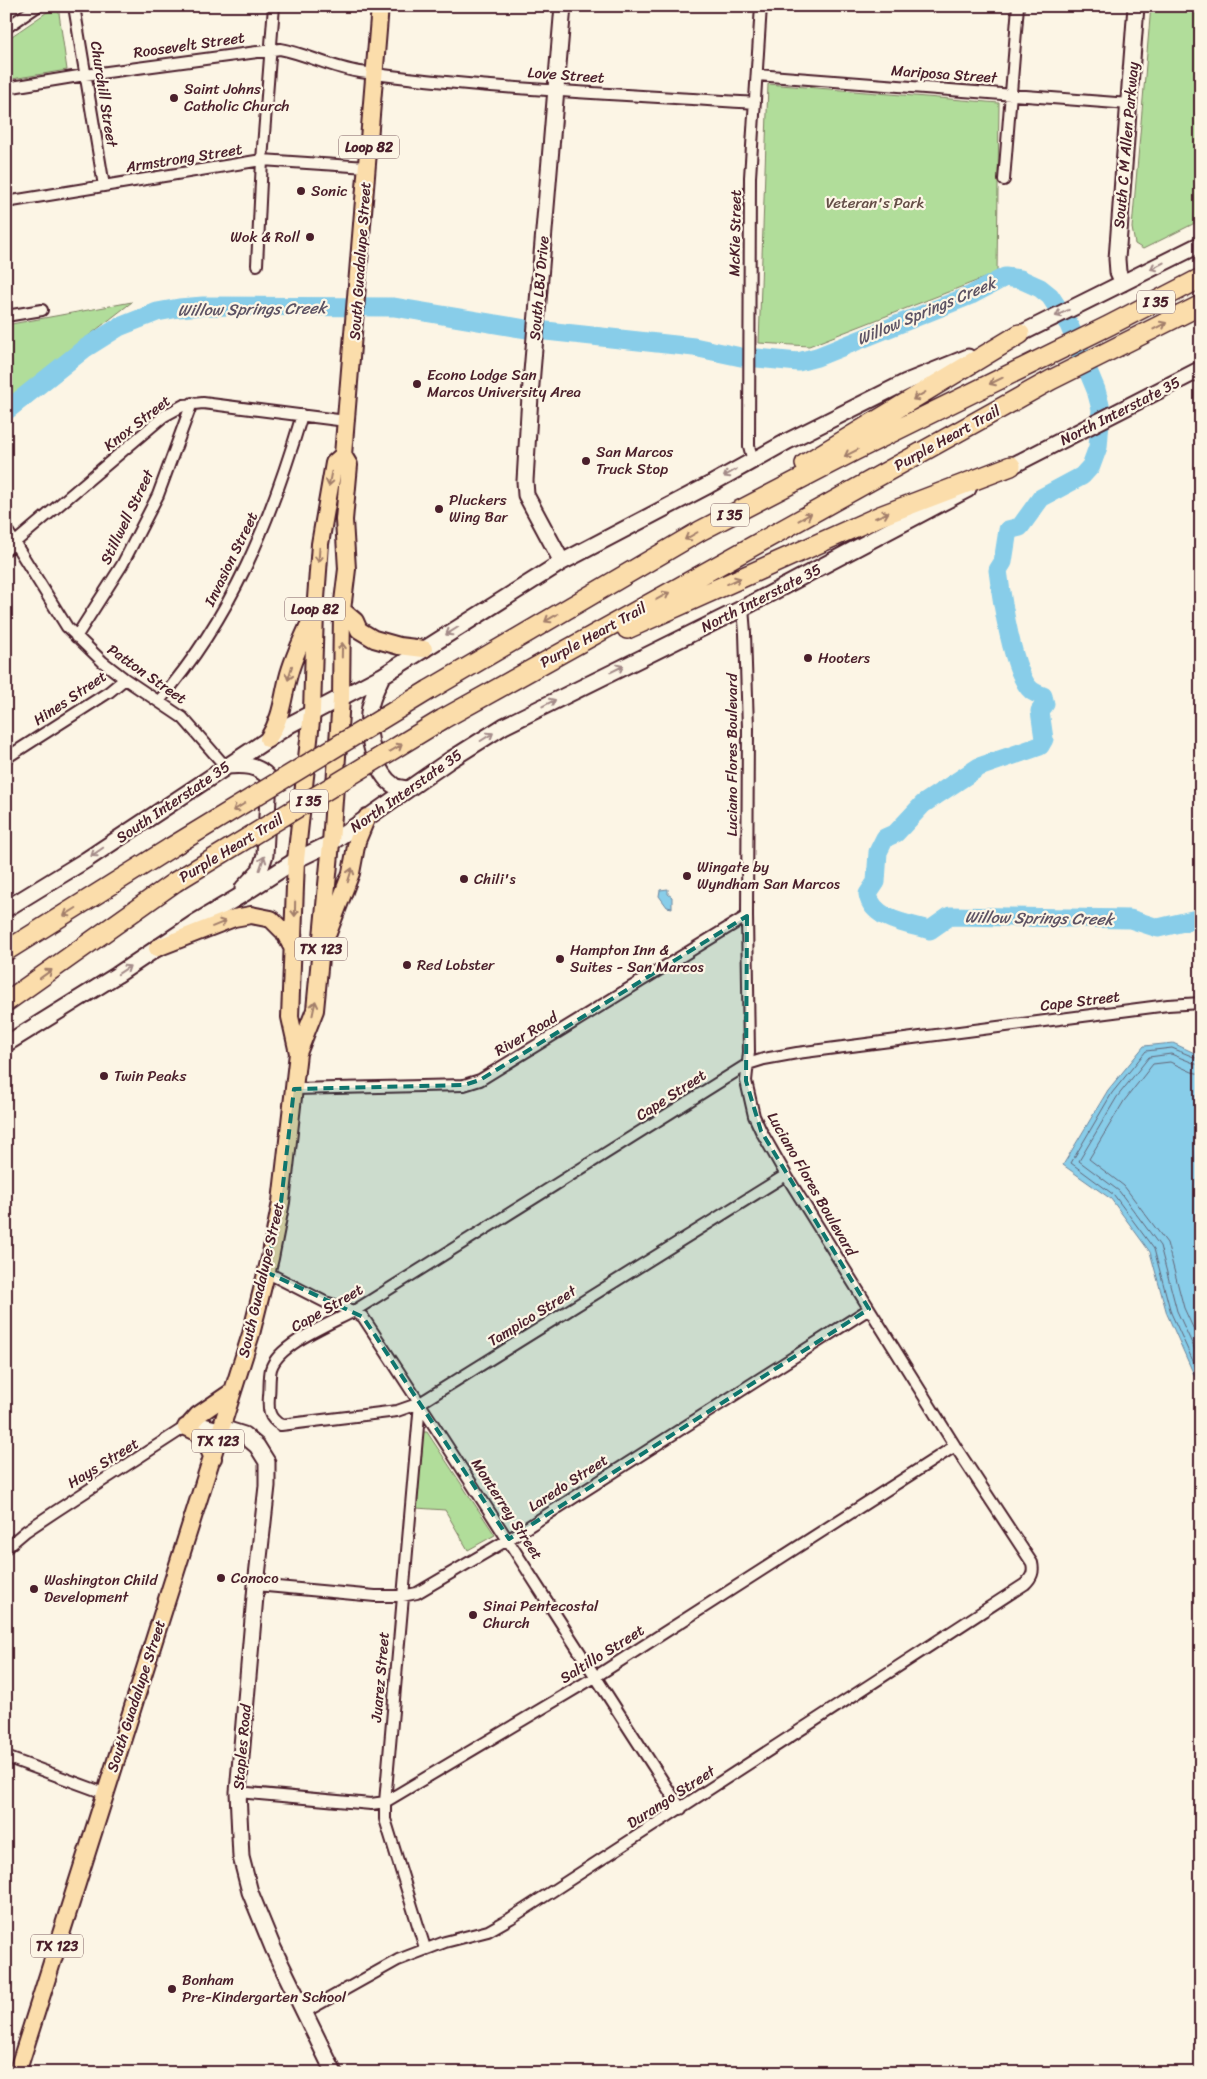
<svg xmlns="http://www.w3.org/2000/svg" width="1207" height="2079" font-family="Sriracha,sans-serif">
  <rect width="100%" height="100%" fill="#fcf5e5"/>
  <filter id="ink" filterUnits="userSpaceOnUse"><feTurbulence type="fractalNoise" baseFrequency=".02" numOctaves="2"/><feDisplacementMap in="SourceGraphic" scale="10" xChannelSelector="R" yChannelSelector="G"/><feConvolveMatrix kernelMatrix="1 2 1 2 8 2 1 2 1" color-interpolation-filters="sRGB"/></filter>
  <g filter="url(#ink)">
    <!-- green -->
    <path fill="#b1dd9a" stroke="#7e7e62" d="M56,6H58L67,70L6,80V40Z
      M1151,6H1201V220L1143,249L1135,244L1132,228Z
      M768,84L999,103L997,273L809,346L759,343Z
      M132,302L6,400V325Z
      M422,1432H427L495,1535L468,1550L445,1510L416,1508Z"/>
    <!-- water -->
    <path fill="#88cde9" stroke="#6f879d" d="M668,889V894L672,897V908L667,907L659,896L660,890Z
      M1173,1043L1201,1056V1379L1195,1377L1167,1314L1150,1252L1111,1199L1063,1165L1108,1090L1144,1046Z"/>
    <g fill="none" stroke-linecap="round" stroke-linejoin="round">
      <!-- shore -->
      <path stroke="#636577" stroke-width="1" d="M1201,1060L1172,1048L1146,1051L1112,1093L1071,1163L1114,1195L1154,1249L1171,1313L1198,1372L1201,1374
        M1201,1066L1171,1054L1149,1057L1117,1097L1079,1161L1119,1191L1160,1246L1177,1311L1201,1363
        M1201,1074L1192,1072L1170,1062L1153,1064L1124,1101L1089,1159L1124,1186L1167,1243L1184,1308L1201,1345"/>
      <!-- river -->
      <path stroke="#88cde9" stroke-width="19" d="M546,331L694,347L741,357
        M757,358L798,362L817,357L971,295L1005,277L1020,279L1040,288L1050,296L1069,325L1096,390L1101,409L1098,447L1091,466L1082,476L1041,498L1020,527L1008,530L1003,562L998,570C1001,595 1013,676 1032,691C1035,693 1040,695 1043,696L1045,704L1040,711L1044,739L1040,746L979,767L923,804L896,833L885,838L878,852L876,882L868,894C872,920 909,924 930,930L950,916L1130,919L1158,928L1201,918
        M6,411L84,349L119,327L157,312L179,308L203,306L394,307L526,329"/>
      <defs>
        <path id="street" d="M74,6L104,186
          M6,28L38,6
          M757,75L1129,104
          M6,88L85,75L280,49C307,54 332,68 360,72C490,90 624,94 755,103
          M1004,180L1018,6
          M6,202L262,160L367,167
          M257,265L262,160L274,6
          M6,316L42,310
          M753,461L749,446L750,177L761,6
          M6,529L67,627L103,662L125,679L183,718L225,766
          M6,550L164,416L184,405L203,403L346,421
          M76,637L122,565L158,495L192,403
          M159,701C233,615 270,522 302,415
          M6,758L109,692L125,679
          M294,1089L464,1085L480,1080L747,916
          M786,1175L420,1403L397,1411L281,1425C268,1418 268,1409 269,1396C270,1388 269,1377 271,1369C278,1344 332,1323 354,1311L748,1064L764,1059L797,1053L1168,1005L1201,1003
          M266,1272L325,1302L354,1311L363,1317C471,1480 574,1645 681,1809
          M420,1403L385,1802V1819L425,1948
          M6,1548L26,1531L56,1511L190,1424L202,1423L222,1428
          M256,1585L375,1596H402L417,1593L509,1539L869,1309
          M6,1757L104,1793
          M238,1792L371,1804L385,1802L595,1677L955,1446
          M305,2012L398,1960L445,1942L488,1931L511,1918L1025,1584C1032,1577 1034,1572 1032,1563L955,1446L786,1175L761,1131L754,1116L746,1081L749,1052L747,916L748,728L745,633L743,608"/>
        <path id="secondary" d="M1123,283L1118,272L1117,259L1136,6
          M1010,339L1201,244
          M1002,471L1201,369
          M562,562L526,495L525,481L530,396L563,6
          M382,676C377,687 370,700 369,713C367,734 374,772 393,785C396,788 403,788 408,789
          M226,766C243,765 257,764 269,778L265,855L260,870L243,888
          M6,909L86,860L291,724L382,676L562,562L709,485L788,441L906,382L968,357
          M6,1044L117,975L196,922L245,893L296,860L331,843L450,760L504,726L743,608L968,489
          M222,1428L244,1435L257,1446L267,1462V1486L256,1585L238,1792L241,1857L250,1892L273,1948L334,2073"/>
        <path id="primary" d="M342,610L355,621L359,630L374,639L399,646L424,649
          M268,739C283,716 282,699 289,674C295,653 304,635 313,616
          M328,933L351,873L357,841L367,817
          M157,948L234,918L251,915L271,919L284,932L293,949
          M298,1053L290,1017L296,860L312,712L315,612L320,544L334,463L343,455
          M190,1424L198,1415L233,1391
          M186,1427C204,1434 205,1442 213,1458
          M17,2073L251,1334L270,1258L281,1202L298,1053L315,1010L331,843L341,699L342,610L347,569L344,520L349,465L343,455L380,6"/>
        <path id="highway" d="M805,464L1020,334
          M627,629L880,516L1011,466
          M429,690L700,531L854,451L1110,325L1201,278
          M443,719L1051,380L1201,305
          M6,951L170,848
          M6,1002L175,882"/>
      </defs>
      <!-- street casing -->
      <use href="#street" stroke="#4a1f2b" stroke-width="14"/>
      <!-- secondary casing -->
      <use href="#secondary" stroke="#4a1f2b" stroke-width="19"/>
      <!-- primary casing -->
      <use href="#primary" stroke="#4a1f2b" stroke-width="20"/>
      <!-- highway casing -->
      <use href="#highway" stroke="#4a1f2b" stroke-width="22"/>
      <!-- street -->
      <use href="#street" stroke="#fcf5e5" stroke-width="10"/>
      <!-- secondary -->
      <use href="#secondary" stroke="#fcf5e5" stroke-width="15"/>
      <!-- primary -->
      <use href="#primary" stroke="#fbddab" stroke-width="16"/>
      <!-- highway -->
      <use href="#highway" stroke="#fbddab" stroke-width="19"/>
      <defs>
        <path id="highway-bridge" d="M170,848L429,690
          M175,882L443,719"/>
      </defs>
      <!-- highway-bridge casing -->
      <use href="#highway-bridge" stroke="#4a1f2b" stroke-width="22" stroke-linecap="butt"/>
      <!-- highway-bridge -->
      <use href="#highway-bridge" stroke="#fbddab" stroke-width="19"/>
    </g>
    <!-- one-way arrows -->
    <defs><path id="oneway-shaft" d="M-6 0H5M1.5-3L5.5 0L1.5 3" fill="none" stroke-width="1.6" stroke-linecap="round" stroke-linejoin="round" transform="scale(1.25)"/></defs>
    <g stroke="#a38a88">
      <use href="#oneway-shaft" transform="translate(1157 266) rotate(153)"/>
      <use href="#oneway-shaft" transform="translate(1062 313) rotate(155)"/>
      <use href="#oneway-shaft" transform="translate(730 473) rotate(150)"/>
      <use href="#oneway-shaft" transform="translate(452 631) rotate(148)"/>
      <use href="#oneway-shaft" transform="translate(617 669) rotate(-26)"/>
      <use href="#oneway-shaft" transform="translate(549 703) rotate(-27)"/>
      <use href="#oneway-shaft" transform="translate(487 737) rotate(-32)"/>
      <use href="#oneway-shaft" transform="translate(97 852) rotate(145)"/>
      <use href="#oneway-shaft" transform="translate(262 863) rotate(-71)"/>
      <use href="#oneway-shaft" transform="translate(124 970) rotate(-34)"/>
    </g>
    <g stroke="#a27e6b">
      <use href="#oneway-shaft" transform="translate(1160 326) rotate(-27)"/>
      <use href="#oneway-shaft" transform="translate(996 381) rotate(154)"/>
      <use href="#oneway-shaft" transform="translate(919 396) rotate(149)"/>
      <use href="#oneway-shaft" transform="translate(851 453) rotate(153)"/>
      <use href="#oneway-shaft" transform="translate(330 479) rotate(101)"/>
      <use href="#oneway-shaft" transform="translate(882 515) rotate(-22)"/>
      <use href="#oneway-shaft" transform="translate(805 517) rotate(-29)"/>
      <use href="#oneway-shaft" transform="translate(691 536) rotate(150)"/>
      <use href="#oneway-shaft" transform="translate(319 555) rotate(94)"/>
      <use href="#oneway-shaft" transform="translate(734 581) rotate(-24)"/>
      <use href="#oneway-shaft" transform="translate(663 596) rotate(-29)"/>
      <use href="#oneway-shaft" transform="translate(551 618) rotate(149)"/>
      <use href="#oneway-shaft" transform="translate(342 650) rotate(-89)"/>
      <use href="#oneway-shaft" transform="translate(290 673) rotate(106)"/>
      <use href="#oneway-shaft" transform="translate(396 748) rotate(-31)"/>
      <use href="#oneway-shaft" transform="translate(239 807) rotate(148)"/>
      <use href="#oneway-shaft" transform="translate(350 875) rotate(-73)"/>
      <use href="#oneway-shaft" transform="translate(295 909) rotate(91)"/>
      <use href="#oneway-shaft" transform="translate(70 912) rotate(148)"/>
      <use href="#oneway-shaft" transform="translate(219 924) rotate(-22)"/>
      <use href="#oneway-shaft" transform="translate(46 974) rotate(-36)"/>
      <use href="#oneway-shaft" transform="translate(314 1008) rotate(-78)"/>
    </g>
  </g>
  <!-- marked area -->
  <path fill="#0f766e" fill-opacity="0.2" stroke="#0f766e" stroke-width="4" stroke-dasharray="10 6" stroke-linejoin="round" d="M747,916L746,1081L761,1131L869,1309L509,1539L363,1317L266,1272L281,1202L294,1089L464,1085L480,1080Z"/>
  <!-- markers -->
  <g fill="#4a1f2b" stroke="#fcf5e5" stroke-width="2">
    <circle cx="174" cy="98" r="5"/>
    <circle cx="301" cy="191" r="5"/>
    <circle cx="310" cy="237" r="5"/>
    <circle cx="417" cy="384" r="5"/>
    <circle cx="586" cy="461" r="5"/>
    <circle cx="439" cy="509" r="5"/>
    <circle cx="808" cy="658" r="5"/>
    <circle cx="687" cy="876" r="5"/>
    <circle cx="464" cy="879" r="5"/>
    <circle cx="560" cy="959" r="5"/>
    <circle cx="407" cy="965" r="5"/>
    <circle cx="104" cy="1076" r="5"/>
    <circle cx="221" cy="1578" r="5"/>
    <circle cx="34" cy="1589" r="5"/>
    <circle cx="473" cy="1615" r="5"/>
    <circle cx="172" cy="1989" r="5"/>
  </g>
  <g text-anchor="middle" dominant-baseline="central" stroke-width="4.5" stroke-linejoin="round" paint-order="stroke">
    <!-- shield labels -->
    <g fill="#fcf5e5" stroke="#7f5f63" stroke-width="1">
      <rect x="339" y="135.5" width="60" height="23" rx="4"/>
      <rect x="1137" y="290.5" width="38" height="23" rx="4"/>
      <rect x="711" y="503.5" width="38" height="23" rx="4"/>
      <rect x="285" y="597.5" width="60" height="23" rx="4"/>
      <rect x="290" y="789.5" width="38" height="23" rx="4"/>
      <rect x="295" y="937.5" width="52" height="23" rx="4"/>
      <rect x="192" y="1429.5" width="52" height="23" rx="4"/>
      <rect x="31" y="1934.5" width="52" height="23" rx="4"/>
    </g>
    <g font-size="14" font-weight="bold" fill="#4a1f2b">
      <text x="369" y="147">Loop 82</text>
      <text x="1156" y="302">I 35</text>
      <text x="730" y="515">I 35</text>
      <text x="315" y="609">Loop 82</text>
      <text x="309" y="801">I 35</text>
      <text x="321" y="949">TX 123</text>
      <text x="218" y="1441">TX 123</text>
      <text x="57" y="1946">TX 123</text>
    </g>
    <!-- street labels -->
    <g font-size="15" fill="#4a1f2b" stroke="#fcf5e5">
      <text transform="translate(189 45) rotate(-8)">Roosevelt Street</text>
      <text transform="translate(944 74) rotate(4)">Mariposa Street</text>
      <text transform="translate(566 75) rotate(4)">Love Street</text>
      <text transform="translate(104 94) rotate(81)">Churchill Street</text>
      <text transform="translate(1126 145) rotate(-85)">South C M Allen Parkway</text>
      <text transform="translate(184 158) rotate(-9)">Armstrong Street</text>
      <text transform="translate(735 233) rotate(-89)">McKie Street</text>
      <text transform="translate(360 261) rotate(-86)">South Guadalupe Street</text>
      <text transform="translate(539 288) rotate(-85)">South LBJ Drive</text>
      <text transform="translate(1120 411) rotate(-27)">North Interstate 35</text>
      <text transform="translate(137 423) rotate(-38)">Knox Street</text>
      <text transform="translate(947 438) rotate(-29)">Purple Heart Trail</text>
      <text transform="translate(127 517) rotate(-64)">Stillwell Street</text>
      <text transform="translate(231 559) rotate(-64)">Invasion Street</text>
      <text transform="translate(761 598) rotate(-27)">North Interstate 35</text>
      <text transform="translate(593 635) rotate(-29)">Purple Heart Trail</text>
      <text transform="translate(147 674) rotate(35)">Patton Street</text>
      <text transform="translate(70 698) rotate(-34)">Hines Street</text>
      <text transform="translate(732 755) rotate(-90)">Luciano Flores Boulevard</text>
      <text transform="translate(406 791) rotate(-35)">North Interstate 35</text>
      <text transform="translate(173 802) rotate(-34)">South Interstate 35</text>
      <text transform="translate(231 848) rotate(-31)">Purple Heart Trail</text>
      <text transform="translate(1080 1001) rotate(-7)">Cape Street</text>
      <text transform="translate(526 1034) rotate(-31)">River Road</text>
      <text transform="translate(671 1095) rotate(-33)">Cape Street</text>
      <text transform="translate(812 1184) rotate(60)">Luciano Flores Boulevard</text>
      <text transform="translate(261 1280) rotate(-77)">South Guadalupe Street</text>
      <text transform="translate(327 1308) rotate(-30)">Cape Street</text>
      <text transform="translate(532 1316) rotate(-32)">Tampico Street</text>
      <text transform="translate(103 1463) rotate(-32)">Hays Street</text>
      <text transform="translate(568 1483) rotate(-33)">Laredo Street</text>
      <text transform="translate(507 1509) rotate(57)">Monterrey Street</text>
      <text transform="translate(602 1654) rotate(-32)">Saltillo Street</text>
      <text transform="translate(380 1677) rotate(-85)">Juarez Street</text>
      <text transform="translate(136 1696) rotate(-72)">South Guadalupe Street</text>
      <text transform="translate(242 1747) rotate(-85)">Staples Road</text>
      <text transform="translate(671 1797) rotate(-33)">Durango Street</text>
    </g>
    <!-- poi labels -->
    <g font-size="15" fill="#4a1f2b" stroke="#fcf5e5" text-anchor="start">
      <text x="184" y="89">Saint Johns<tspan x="184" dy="17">Catholic Church</tspan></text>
      <text x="311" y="191">Sonic</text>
      <text x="300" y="237" text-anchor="end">Wok &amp; Roll</text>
      <text x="427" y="375">Econo Lodge San<tspan x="427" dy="17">Marcos University Area</tspan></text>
      <text x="596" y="452">San Marcos<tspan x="596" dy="17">Truck Stop</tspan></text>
      <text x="449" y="500">Pluckers<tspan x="449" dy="17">Wing Bar</tspan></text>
      <text x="818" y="658">Hooters</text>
      <text x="697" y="867">Wingate by<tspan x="697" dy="17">Wyndham San Marcos</tspan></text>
      <text x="474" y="879">Chili's</text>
      <text x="570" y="950">Hampton Inn &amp;<tspan x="570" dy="17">Suites - San Marcos</tspan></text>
      <text x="417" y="965">Red Lobster</text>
      <text x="114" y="1076">Twin Peaks</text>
      <text x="231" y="1578">Conoco</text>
      <text x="44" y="1580">Washington Child<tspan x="44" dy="17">Development</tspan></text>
      <text x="483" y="1606">Sinai Pentecostal<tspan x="483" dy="17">Church</tspan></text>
      <text x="182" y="1980">Bonham<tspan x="182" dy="17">Pre-Kindergarten School</tspan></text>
    </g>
    <!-- park labels -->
    <g font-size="15" fill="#644e47" stroke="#fcf5e5">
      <text x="875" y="203">Veteran's Park</text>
    </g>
    <!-- water labels -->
    <g font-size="16" font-style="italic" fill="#5d5364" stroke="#fcf5e5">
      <text transform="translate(252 309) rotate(-1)">Willow Springs Creek</text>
      <text transform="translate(926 311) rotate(-23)">Willow Springs Creek</text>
      <text transform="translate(1039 918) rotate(1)">Willow Springs Creek</text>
    </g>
  </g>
  <!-- margin -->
  <rect width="1207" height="2079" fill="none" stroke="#fcf5e5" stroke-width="25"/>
  <rect x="12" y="12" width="1182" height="2054" fill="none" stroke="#4a1f2b" stroke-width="2" filter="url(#ink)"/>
</svg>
